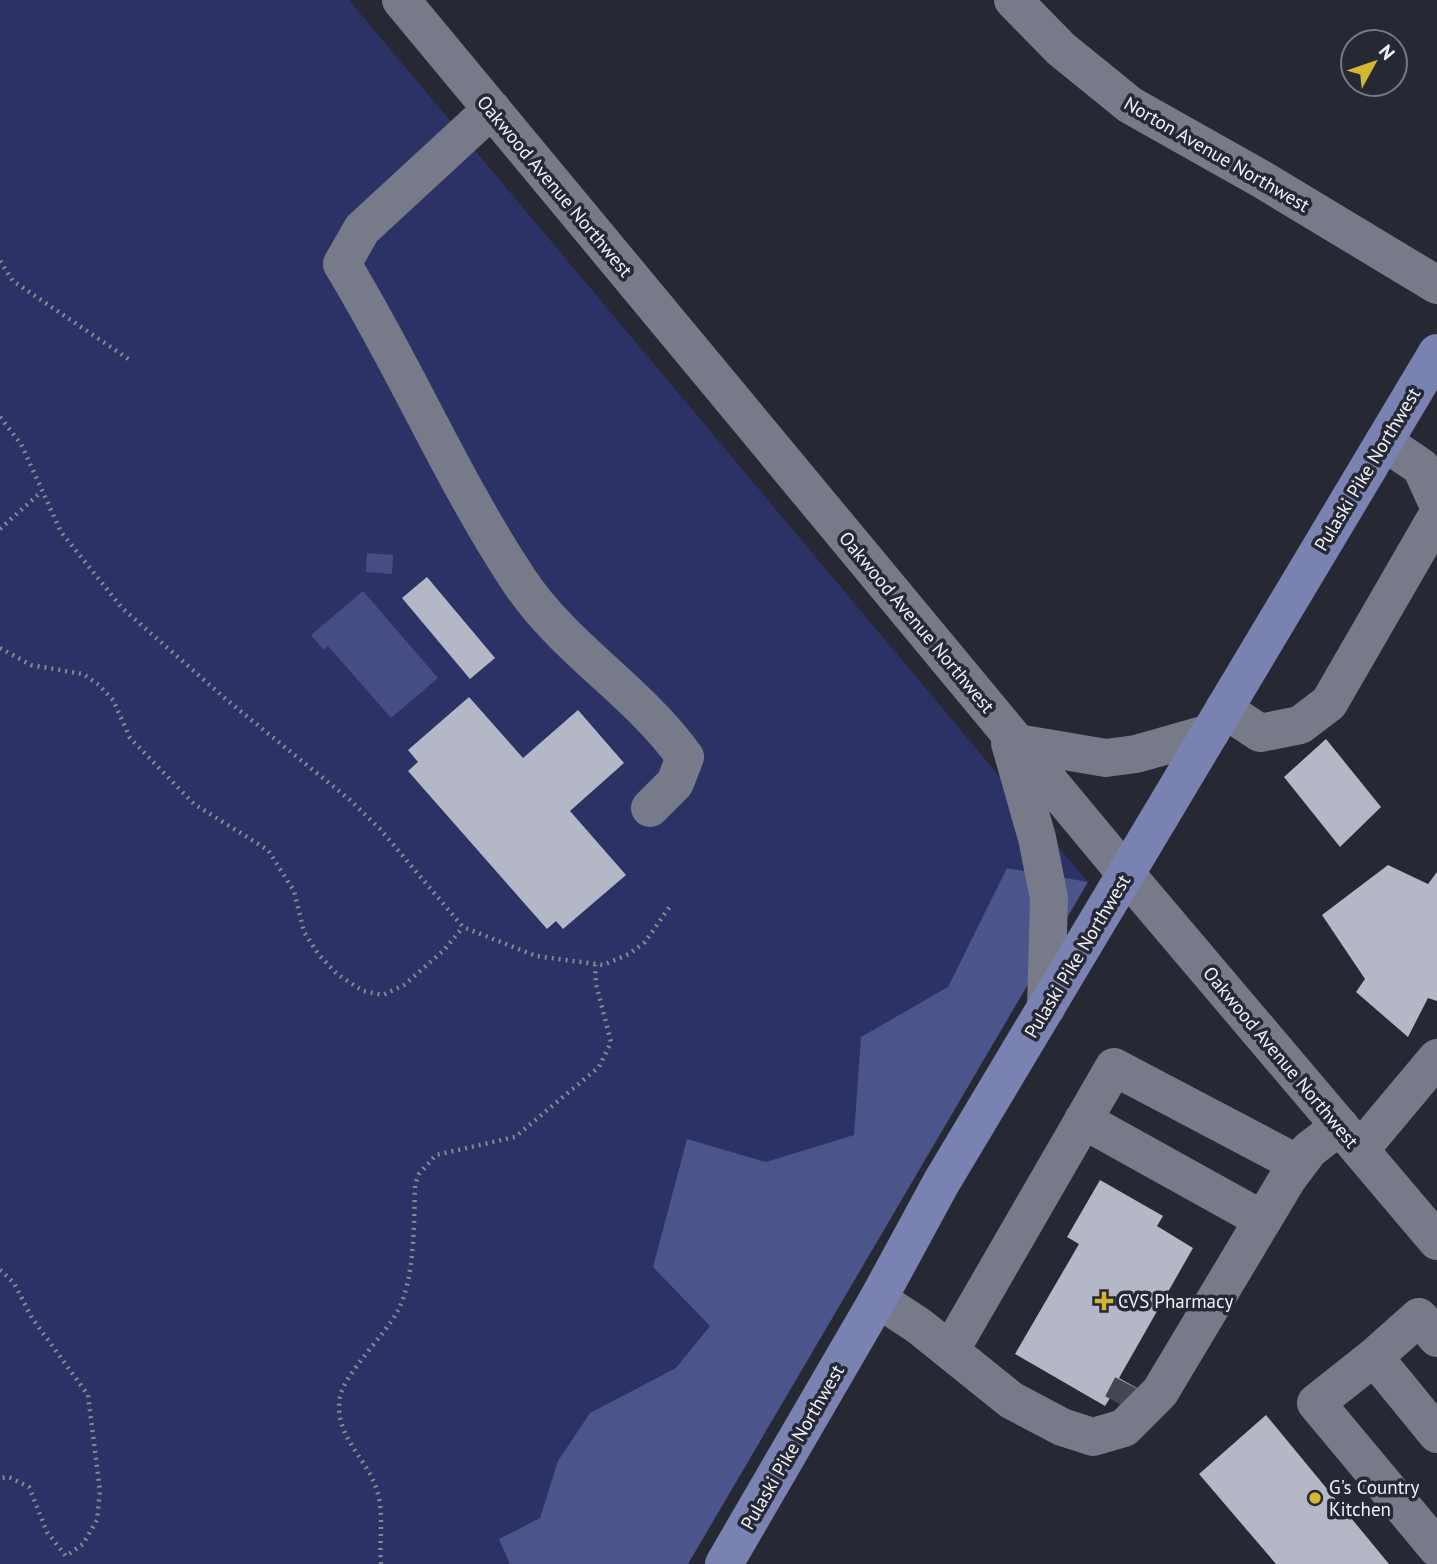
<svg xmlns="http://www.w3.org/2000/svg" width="1437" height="1564" font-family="'PT Sans',sans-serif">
  <rect width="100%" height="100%" fill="#262834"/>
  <!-- green -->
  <path fill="#2c3265" d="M0,0H349L1088,882L688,1564H0Z"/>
  <!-- forest -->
  <path fill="#4b548b" d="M1007,868L1088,882L688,1564H510L499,1539L540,1518L558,1461L590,1413L676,1368L710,1326L653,1267L687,1139L766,1162L854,1135L861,1037L948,987Z"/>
  <!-- water -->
  <path fill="#454d84" d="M367,553L393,555L392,574L366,572Z
    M363,591L438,678L391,718L328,646L324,650L311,635Z"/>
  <!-- building -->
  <path fill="#b3b7c6" d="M427,577L495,658L470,679L402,598Z
    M469,697L523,758L578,710L624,763L570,811L626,875L563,929L556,921L547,929L408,771L418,762L408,750Z
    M1326,739L1381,807L1340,847L1284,777Z
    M1388,865L1428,884L1437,872V1001L1428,998L1408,1037L1356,992L1365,979L1322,915Z
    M1100,1180L1163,1216L1157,1226L1193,1248L1119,1378L1144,1392L1132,1411L1110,1398L1105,1406L1015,1354L1079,1244L1067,1237Z
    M1266,1415L1389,1564H1276L1199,1474Z"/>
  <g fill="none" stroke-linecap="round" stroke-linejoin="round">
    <!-- minor-tunnel -->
    <path stroke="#444652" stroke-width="38" stroke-dasharray="38 19" stroke-linecap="butt" d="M1122,1405L1132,1386"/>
    <!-- path -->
    <path stroke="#868892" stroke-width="4.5" stroke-dasharray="2 5" stroke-linecap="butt" d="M0,261L13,281L130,360
      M0,417L21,444L61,532L122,608L228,701L350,800L380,829L463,927L536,956L603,965L629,954L645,942L671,905
      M0,529L41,492
      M0,648L31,665L83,674L99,685L113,700L130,738L194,804L268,850L294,891L304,932L319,955L337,974L363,991L383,995L404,985L444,950L463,927
      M0,1270L14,1283L32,1318L88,1395L100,1491L97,1520L83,1544L66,1556L47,1532L29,1487L9,1477L0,1478
      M381,1564C379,1542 384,1515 378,1494C369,1458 333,1438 340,1397C344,1374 385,1335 397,1312C415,1281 414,1221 415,1185L419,1174L436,1155L515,1137L599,1067L611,1042L596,984L595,965"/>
    <!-- minor -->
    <path stroke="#777a88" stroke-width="38" d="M401,0L1126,874L1437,1241
      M1013,0L1061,49L1130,105L1263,180L1437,285
      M492,109L362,229L342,264C405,367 452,479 518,579C563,648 637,690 685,757L675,783L650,808
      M1384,442L1421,467L1437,502
      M1224,709L1260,733L1300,725L1329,703L1437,516
      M1010,743L1037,838L1049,898L1046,1008
      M1017,743L1106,758L1136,754L1210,733
      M1083,1120L1263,1220
      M1360,1150L1437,1058
      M878,1299L919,1326L1011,1400L1062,1427L1093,1437L1124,1428L1160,1392L1288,1178L1309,1150L1340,1126
      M950,1351L1114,1067L1298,1164
      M1374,1357L1419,1317L1437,1338
      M1437,1434L1374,1357L1316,1403L1437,1548"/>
    <!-- major -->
    <path stroke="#7982b0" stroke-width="38" d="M724,1564L878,1299L941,1183L1437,353"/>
  </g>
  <!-- markers -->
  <g fill="#d4b635" stroke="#262834" stroke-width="2.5">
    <path d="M1100.5 1290.5h7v7h7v7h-7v7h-7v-7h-7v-7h7z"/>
    <circle cx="1315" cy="1498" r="7"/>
  </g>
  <g text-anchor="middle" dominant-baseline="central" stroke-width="7" stroke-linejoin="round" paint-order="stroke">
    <!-- street labels -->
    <g font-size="19" fill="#f0f2fa" stroke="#262834">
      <text transform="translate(1217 154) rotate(30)">Norton Avenue Northwest</text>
      <text transform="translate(555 186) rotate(50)">Oakwood Avenue Northwest</text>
      <text transform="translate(1367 469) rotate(-59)">Pulaski Pike Northwest</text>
      <text transform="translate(917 622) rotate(50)">Oakwood Avenue Northwest</text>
      <text transform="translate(1077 956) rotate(-59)">Pulaski Pike Northwest</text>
      <text transform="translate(1281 1057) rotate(50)">Oakwood Avenue Northwest</text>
      <text transform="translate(792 1447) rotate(-60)">Pulaski Pike Northwest</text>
    </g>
    <!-- poi labels -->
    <g font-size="19" fill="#f0f2fa" stroke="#262834" text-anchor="start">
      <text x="1118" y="1301">CVS Pharmacy</text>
      <text x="1329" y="1487">G's Country<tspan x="1329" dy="22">Kitchen</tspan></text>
    </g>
  </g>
  <!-- north arrow -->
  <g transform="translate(1374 63) rotate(50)"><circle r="33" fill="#262834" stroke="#777983" stroke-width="2"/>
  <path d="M0-5L12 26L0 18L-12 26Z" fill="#d4b635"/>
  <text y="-10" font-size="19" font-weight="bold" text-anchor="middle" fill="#f0f2fa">N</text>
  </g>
</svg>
